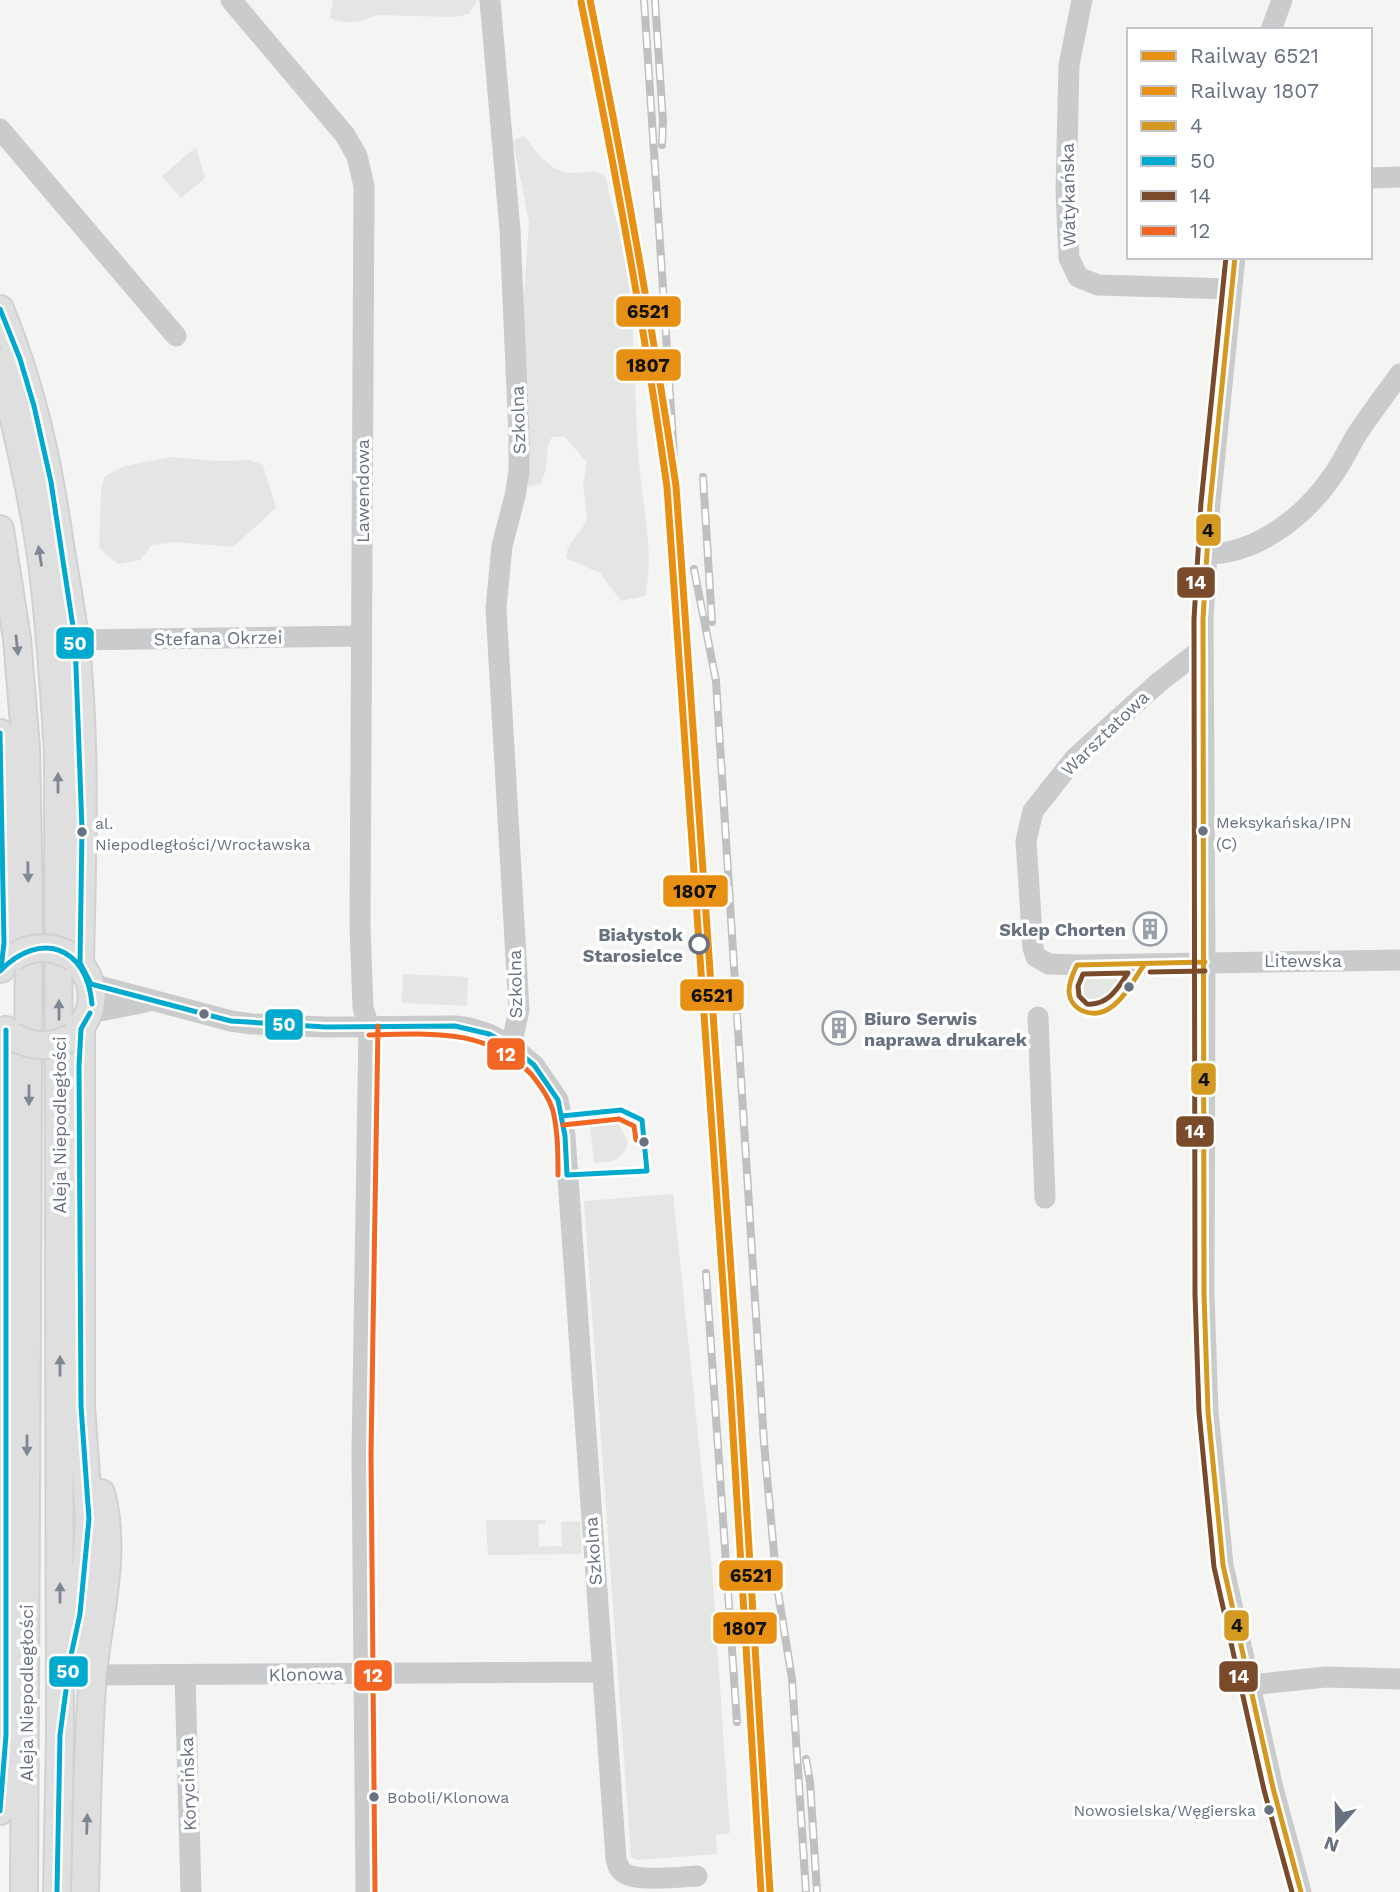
<svg xmlns="http://www.w3.org/2000/svg" width="1400" height="1892" font-family="'Work Sans',sans-serif">
  <rect width="100%" height="100%" fill="#f4f4f3"/>
  <!-- green -->
  <path fill="#e3e6e2" d="M333,0H478L468,14L456,17L376,15C361,23 346,25 330,18Z
    M524,136C537,152 550,173 573,173C588,173 591,168 606,177C610,205 620,228 625,254C637,327 633,401 640,473C644,513 654,556 645,596L621,601L600,573L566,558L568,547L583,527L587,516L583,485L587,462L564,436L552,437C543,453 550,466 541,483L529,487L524,467L522,324L529,222L513,141Z
    M196,147L205,178L181,198L162,176Z
    M171,457L219,461L249,460L263,465L276,508L233,547L175,542L152,545L140,560L118,564L99,548L101,490L105,476L124,466Z
    M403,974L468,977L467,1006L402,1003Z
    M1086,979H1126C1121,986 1115,996 1108,1002C1091,1015 1077,996 1086,979Z
    M606,1121L619,1125L628,1142C623,1161 612,1162 594,1163L590,1125Z
    M673,1194L712,1570L730,1833L716,1835L717,1854L637,1860L631,1857L584,1201Z
    M486,1520H545V1524H538L539,1547L562,1546L561,1522L580,1521L582,1554L488,1555Z"/>
  <g fill="none" stroke-linecap="round" stroke-linejoin="round">
    <defs>
      <path id="major" d="M0,309C32,388 48,460 60,545C65,576 71,608 75,639C87,746 82,856 80,963
        M0,363C17,429 33,496 42,563C50,625 54,688 58,751L60,1735L57,1892
        M0,529L17,639L26,748L29,905L24,1892
        M0,733L4,943L1,969
        M72,1037C97,1013 99,981 73,957
        M71,1655L86,1567L89,1519L81,1406V1029
        M0,1811L6,1735V1677L7,1067L6,1030
        M85,1892C87,1819 87,1746 93,1673C99,1614 117,1552 101,1493"/>
    </defs>
    <!-- major casing -->
    <use href="#major" stroke="#d1d1d2" stroke-width="30"/>
    <!-- minor -->
    <path stroke="#cacbcc" stroke-width="21" d="M231,0L345,135L357,156L364,186L360,926L363,1008L369,1026L362,1454L366,1892
      M490,0L510,230L519,436V472L515,496L502,546L496,608L519,1010L511,1046
      M1082,0L1069,65L1066,191L1069,258L1078,277L1098,285L1230,289
      M1271,30L1282,0
      M0,129L176,336
      M1370,178L1400,177
      M1235,257L1210,504L1203,619L1205,962L1204,1294L1208,1412L1223,1565L1273,1788L1301,1892
      M1206,554C1256,554 1303,518 1331,478C1342,464 1349,446 1359,431C1372,412 1386,393 1400,374
      M75,640L361,636
      M1203,648L1158,683L1075,758L1033,811L1026,841L1033,948L1036,957L1049,964L1077,965L1400,960
      M91,984L231,1021L252,1024L325,1027L455,1026L470,1028L489,1034L511,1046L534,1065L558,1100L565,1136L616,1859C618,1865 618,1869 624,1873C638,1882 680,1877 697,1876
      M90,1013L146,1002
      M1038,1017L1045,1198
      M93,1675L602,1672
      M185,1675L191,1892
      M1250,1685L1326,1677L1400,1679"/>
    <!-- major -->
    <use href="#major" stroke="#dfdfdf" stroke-width="26"/>
    <defs>
      <path id="rail" d="M644,0L676,486
        M655,0L663,121L662,145
        M703,477L712,622
        M694,569L716,681L764,1443L777,1586L792,1679L806,1892
        M706,1273L737,1722
        M806,1759L810,1782L817,1892"/>
    </defs>
    <!-- rail casing -->
    <use href="#rail" stroke="#bfc0c2" stroke-width="8"/>
    <!-- rail -->
    <use href="#rail" stroke="#fff" stroke-width="5" stroke-dasharray="16" stroke-linecap="butt"/>
    <defs>
      <path id="major-bridge" d="M13,957C34,945 51,945 73,957
        M13,1037C35,1048 51,1048 72,1037"/>
    </defs>
    <!-- major-bridge casing -->
    <use href="#major-bridge" stroke="#d1d1d2" stroke-width="30" stroke-linecap="butt"/>
    <!-- major-bridge -->
    <use href="#major-bridge" stroke="#dfdfdf" stroke-width="26"/>
    <defs>
      <path id="bus-1" d="M1235,257L1210,504L1203,619L1204,1294L1208,1412L1223,1565L1273,1788L1301,1892
        M1144,965C1134,979 1125,998 1110,1008C1095,1019 1070,1012 1069,991C1069,982 1073,973 1077,965L1205,962"/>
      <path id="bus-2" d="M0,309L20,359L34,406L51,482L75,640L82,829L80,963L91,984
        M0,733L4,943L1,969
        M0,971C40,930 87,946 92,1004
        M91,984L231,1021L325,1027L455,1026L489,1034L511,1046L534,1065L558,1100L565,1136L567,1175L647,1171L642,1120L621,1110L562,1116
        M0,1811L6,1735V1030
        M57,1892L60,1735L70,1660L80,1614L89,1519L81,1406L79,1066L81,1029L90,1013"/>
      <path id="bus-3" d="M1226,257L1201,503L1194,619L1195,1294L1199,1412L1214,1567L1264,1790L1292,1892
        M1150,972L1205,971
        M1128,973C1118,988 1108,1006 1087,1004L1079,996L1078,986L1083,974Z"/>
      <path id="bus-4" d="M369,1035C428,1034 487,1027 531,1074C540,1085 549,1097 553,1111C558,1132 558,1154 558,1175
        M563,1125L619,1119L634,1126L636,1140
        M375,1892L371,1454L378,1026"/>
    </defs>
    <!-- bus-1 casing -->
    <use href="#bus-1" stroke="#fff" stroke-width="10"/>
    <!-- bus-2 casing -->
    <use href="#bus-2" stroke="#fff" stroke-width="10"/>
    <!-- bus-3 casing -->
    <use href="#bus-3" stroke="#fff" stroke-width="10"/>
    <!-- bus-4 casing -->
    <use href="#bus-4" stroke="#fff" stroke-width="10"/>
    <!-- bus-1 -->
    <use href="#bus-1" stroke="#d39920" stroke-width="5"/>
    <!-- bus-2 -->
    <use href="#bus-2" stroke="#00a9ce" stroke-width="5"/>
    <!-- bus-3 -->
    <use href="#bus-3" stroke="#7a4b2a" stroke-width="5"/>
    <!-- bus-4 -->
    <use href="#bus-4" stroke="#f26522" stroke-width="5"/>
    <defs>
      <path id="rail-1" d="M590,0C623,162 652,323 676,486L739,1384L770,1892"/>
      <path id="rail-2" d="M581,2C614,163 644,324 667,487L730,1385L761,1892"/>
    </defs>
    <!-- rail-1 casing -->
    <use href="#rail-1" stroke="#fff" stroke-width="12"/>
    <!-- rail-2 casing -->
    <use href="#rail-2" stroke="#fff" stroke-width="12"/>
    <!-- rail-1 -->
    <use href="#rail-1" stroke="#e89013" stroke-width="7"/>
    <!-- rail-2 -->
    <use href="#rail-2" stroke="#e89013" stroke-width="7"/>
  </g>
  <!-- one-way arrows -->
  <defs><path id="oneway-solid" d="M-6-.8H1V-3.2L6.5 0L1 3.2V.8H-6Z" transform="scale(1.75)"/></defs>
  <g fill="#7f8793">
    <use href="#oneway-solid" transform="translate(40 556) rotate(-99)"/>
    <use href="#oneway-solid" transform="translate(17 645) rotate(84)"/>
    <use href="#oneway-solid" transform="translate(58 783) rotate(-90)"/>
    <use href="#oneway-solid" transform="translate(28 872) rotate(89)"/>
    <use href="#oneway-solid" transform="translate(59 1010) rotate(-90)"/>
    <use href="#oneway-solid" transform="translate(29 1095) rotate(90)"/>
    <use href="#oneway-solid" transform="translate(60 1366) rotate(-90)"/>
    <use href="#oneway-solid" transform="translate(27 1445) rotate(90)"/>
    <use href="#oneway-solid" transform="translate(60 1593) rotate(-90)"/>
    <use href="#oneway-solid" transform="translate(87 1824) rotate(-88)"/>
  </g>
  <!-- icons -->
  <defs>
    <symbol id="building-ring" viewBox="-11 -11 22 22"><circle r="9.5" fill="#fff" stroke="#989fa8" stroke-width="1.5"/><path d="M-4-6H4V6H1V3H-1V6H-4ZM-2.5-4.3h1.7v1.8h-1.7ZM.8-4.3h1.7v1.8H.8ZM-2.5-1h1.7V.8h-1.7ZM.8-1h1.7V.8H.8Z" fill="#989fa8"/></symbol>
  </defs>
  <g fill-rule="evenodd">
    <use href="#building-ring" x="1131" y="910" width="38" height="38"/>
    <use href="#building-ring" x="820" y="1009" width="38" height="38"/>
  </g>
  <!-- markers -->
  <g fill="#677180" stroke="#fff" stroke-width="2.5">
    <circle cx="1203" cy="831" r="6"/>
    <circle cx="82" cy="832" r="6"/>
    <circle cx="1129" cy="987" r="6"/>
    <circle cx="204" cy="1014" r="6"/>
    <circle cx="644" cy="1142" r="6"/>
    <circle cx="374" cy="1797" r="6"/>
    <circle cx="1269" cy="1810" r="6"/>
  </g>
  <circle fill="#fff" stroke="#677180" stroke-width="3.5" cx="699" cy="944" r="9"/>
  <g text-anchor="middle" dominant-baseline="central" stroke-width="7" stroke-linejoin="round" paint-order="stroke">
    <!-- bus labels -->
    <g font-size="16" fill="#677180" stroke="#fff" text-anchor="start">
      <text x="1216" y="822">Meksykańska/IPN<tspan x="1216" dy="21">(C)</tspan></text>
      <text x="95" y="823">al.<tspan x="95" dy="21">Niepodległości/Wrocławska</tspan></text>
      <text x="387" y="1797">Boboli/Klonowa</text>
      <text x="1256" y="1810" text-anchor="end">Nowosielska/Węgierska</text>
    </g>
    <!-- street labels -->
    <g font-size="18" fill="#677180" stroke="#fff">
      <text transform="translate(1068 195) rotate(-91)">Watykańska</text>
      <text transform="translate(518 420) rotate(-92)">Szkolna</text>
      <text transform="translate(362 491) rotate(-90)">Lawendowa</text>
      <text transform="translate(218 638) rotate(-1)">Stefana Okrzei</text>
      <text transform="translate(1105 733) rotate(-44)">Warsztatowa</text>
      <text x="1303" y="960">Litewska</text>
      <text transform="translate(515 984) rotate(-91)">Szkolna</text>
      <text transform="translate(59 1125) rotate(-90)">Aleja Niepodległości</text>
      <text transform="translate(593 1551) rotate(-94)">Szkolna</text>
      <text transform="translate(306 1674) rotate(-1)">Klonowa</text>
      <text transform="translate(26 1693) rotate(-90)">Aleja Niepodległości</text>
      <text transform="translate(188 1784) rotate(-92)">Korycińska</text>
    </g>
    <!-- poi labels -->
    <g font-size="18" font-weight="bold" fill="#677180" stroke="#fff" text-anchor="end">
      <text x="1126" y="929">Sklep Chorten</text>
      <text x="864" y="1018" text-anchor="start">Biuro Serwis<tspan x="864" dy="21">naprawa drukarek</tspan></text>
    </g>
    <!-- stop labels -->
    <g font-size="18" font-weight="bold" fill="#677180" stroke="#fff" text-anchor="end">
      <text x="683" y="934">Białystok<tspan x="683" dy="21">Starosielce</tspan></text>
    </g>
  </g>
  <g stroke="#fff" stroke-width="2.5">
    <rect x="615" y="295" width="67" height="33" rx="7" fill="#e89013"/>
    <rect x="615" y="348" width="67" height="34" rx="7" fill="#e89013"/>
    <rect x="1195" y="513" width="27" height="34" rx="7" fill="#d39920"/>
    <rect x="1176" y="566" width="40" height="33" rx="7" fill="#7a4b2a"/>
    <rect x="55" y="626" width="40" height="34" rx="7" fill="#00a9ce"/>
    <rect x="662" y="874" width="67" height="34" rx="7" fill="#e89013"/>
    <rect x="679" y="978" width="66" height="34" rx="7" fill="#e89013"/>
    <rect x="264" y="1008" width="40" height="33" rx="7" fill="#00a9ce"/>
    <rect x="486" y="1037" width="40" height="34" rx="7" fill="#f26522"/>
    <rect x="1190" y="1062" width="27" height="34" rx="7" fill="#d39920"/>
    <rect x="1175" y="1115" width="40" height="33" rx="7" fill="#7a4b2a"/>
    <rect x="718" y="1559" width="66" height="33" rx="7" fill="#e89013"/>
    <rect x="1223" y="1609" width="27" height="33" rx="7" fill="#d39920"/>
    <rect x="712" y="1611" width="66" height="34" rx="7" fill="#e89013"/>
    <rect x="48" y="1655" width="41" height="33" rx="7" fill="#00a9ce"/>
    <rect x="353" y="1659" width="40" height="33" rx="7" fill="#f26522"/>
    <rect x="1218" y="1660" width="41" height="33" rx="7" fill="#7a4b2a"/>
  </g>
  <g font-size="19" text-anchor="middle" font-weight="bold" fill="#fff">
    <text x="1196" y="589">14</text>
    <text x="75" y="650">50</text>
    <text x="284" y="1031">50</text>
    <text x="506" y="1061">12</text>
    <text x="1195" y="1138">14</text>
    <text x="68" y="1678">50</text>
    <text x="373" y="1682">12</text>
    <text x="1239" y="1683">14</text>
  </g>
  <g font-size="19" text-anchor="middle" font-weight="bold" fill="#111">
    <text x="648" y="318">6521</text>
    <text x="648" y="372">1807</text>
    <text x="1208" y="537">4</text>
    <text x="695" y="898">1807</text>
    <text x="712" y="1002">6521</text>
    <text x="1204" y="1086">4</text>
    <text x="751" y="1582">6521</text>
    <text x="1237" y="1632">4</text>
    <text x="745" y="1635">1807</text>
  </g>
  <!-- legend -->
  <rect x="1127" y="28" width="245" height="231" fill="#ffffff" stroke="#c2c6cc" stroke-width="2"/>
  <rect x="1141" y="51" width="35" height="10" fill="#e89013" stroke="#c2c6cc" stroke-width="2"/>
  <text x="1190" y="63" font-size="21" fill="#677180">Railway 6521</text>
  <rect x="1141" y="86" width="35" height="10" fill="#e89013" stroke="#c2c6cc" stroke-width="2"/>
  <text x="1190" y="98" font-size="21" fill="#677180">Railway 1807</text>
  <rect x="1141" y="121" width="35" height="10" fill="#d39920" stroke="#c2c6cc" stroke-width="2"/>
  <text x="1190" y="133" font-size="21" fill="#677180">4</text>
  <rect x="1141" y="156" width="35" height="10" fill="#00a9ce" stroke="#c2c6cc" stroke-width="2"/>
  <text x="1190" y="168" font-size="21" fill="#677180">50</text>
  <rect x="1141" y="191" width="35" height="10" fill="#7a4b2a" stroke="#c2c6cc" stroke-width="2"/>
  <text x="1190" y="203" font-size="21" fill="#677180">14</text>
  <rect x="1141" y="226" width="35" height="10" fill="#f26522" stroke="#c2c6cc" stroke-width="2"/>
  <text x="1190" y="238" font-size="21" fill="#677180">12</text>
  <!-- north arrow -->
  <g transform="translate(1337 1829) rotate(200)" stroke="#ffffff" stroke-width="5" paint-order="stroke">
  <path d="M0-5L12 26L0 18L-12 26Z" fill="#677180"/>
  <text y="-10" font-size="19" font-weight="bold" text-anchor="middle" fill="#677180">N</text>
  </g>
</svg>
